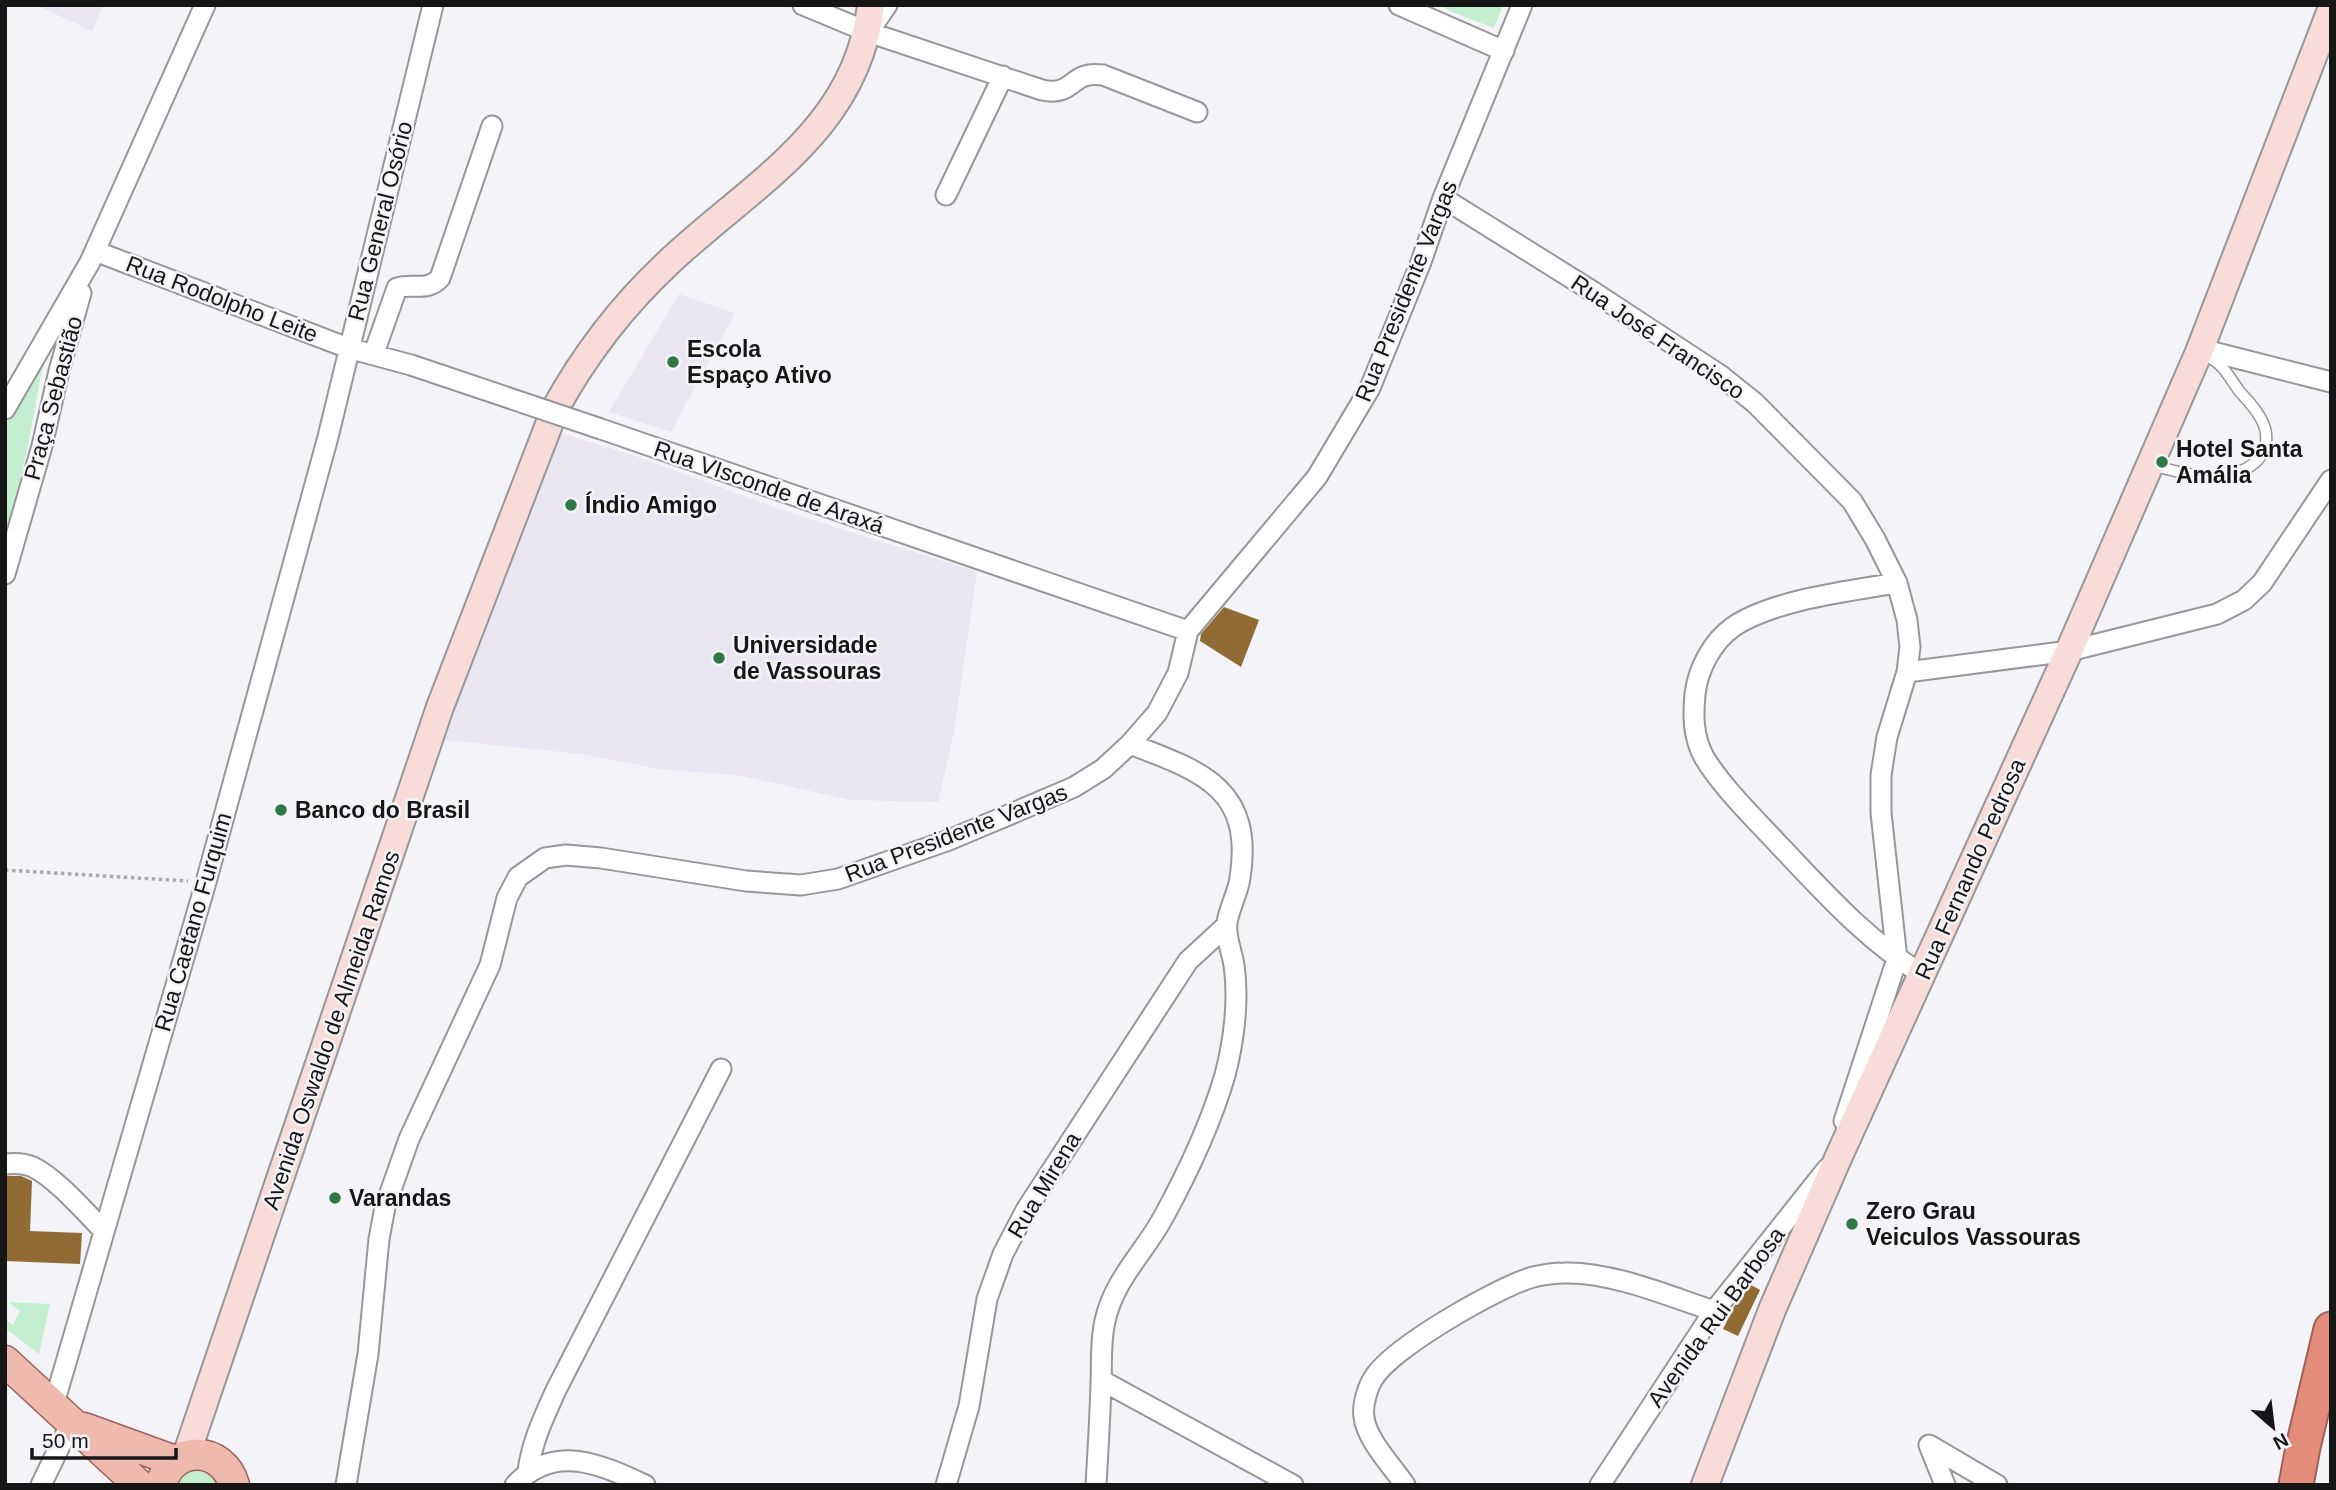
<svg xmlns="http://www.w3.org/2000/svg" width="2336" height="1490" font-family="Helvetica,sans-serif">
  <rect width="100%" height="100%" fill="#f4f3f7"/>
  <!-- built -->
  <path fill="#e9e6f1" d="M36,5H103L92,31Z
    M679,294L735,313L671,432L609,412Z
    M557,432L633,455L782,510L977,572L954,732L938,802L850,800L743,776L659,769L581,754L445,740L507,555Z"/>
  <!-- green -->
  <path fill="#c3eed0" d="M1446,5H1503L1494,28L1445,9Z
    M43,364L27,451L5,540V425L24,399Z
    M8,1302L50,1304L39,1354L5,1328L7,1321L13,1325L20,1311Z
    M204,1466L225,1485H171L177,1474Z"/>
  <!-- building -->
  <path fill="#906b33" d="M1224,607L1259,620L1241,667L1200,641L1201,634Z
    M5,1176H21L32,1181L30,1231L82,1233L80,1264L5,1261Z
    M1751,1285L1760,1290L1738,1336L1723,1329L1735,1305Z"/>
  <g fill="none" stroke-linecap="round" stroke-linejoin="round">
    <defs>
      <path id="lane" d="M2150,465C2168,469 2186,475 2204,476C2231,479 2270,467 2266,433C2264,418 2250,403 2240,392C2230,379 2224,364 2208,357"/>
      <path id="street" d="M803,5L868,32L1042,90C1076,97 1069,70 1103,75L1197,112
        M1399,5L1504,51
        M869,31L887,5
        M946,195L1003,76
        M1443,198L1592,291L1720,375L1755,403L1852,501L1875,539L1897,583L1907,620L1910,647L1907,672L1887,737L1881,775V813L1897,959L1844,1121
        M95,251L348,348L411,365
        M2201,349L2331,382
        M374,353L397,288C413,283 427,292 440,278L492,126
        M5,409L90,262L205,5
        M601,429L1188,631
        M5,574L42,446L59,371L81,293
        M1897,583C1850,591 1772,600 1733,627C1712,642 1698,669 1695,694C1693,716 1693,737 1704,757C1721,786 1756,820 1780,846C1823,891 1868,942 1922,974
        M1907,672L2069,651L2217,614L2244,600L2262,583L2331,480
        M5,1164C14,1163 24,1163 33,1167C57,1179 85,1212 104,1231
        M1101,1380L1293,1485
        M53,1407L206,882L328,437L433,5
        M528,1471C532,1441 544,1417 556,1390L721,1069
        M41,1485L71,1423
        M346,1485L368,1354L379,1239L385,1207L409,1139L490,965L507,898L518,877L545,858L566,855L601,858L746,881L801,885L838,879L949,840L1018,811L1074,787L1103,769L1130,744L1157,713L1178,673L1188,631L1317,477L1370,388L1421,262L1443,198L1522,5
        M515,1485C554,1443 600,1464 645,1485
        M946,1485L969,1406L987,1299L1003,1254L1026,1210L1188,961L1226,926
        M1096,1485C1098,1451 1100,1418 1101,1384C1102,1363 1100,1342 1105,1321C1114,1279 1145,1252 1164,1216C1188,1172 1211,1123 1225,1075C1234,1041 1239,1000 1234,965C1232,952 1225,936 1227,923C1229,908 1238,893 1240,878C1254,788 1201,771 1130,744
        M1405,1485C1393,1467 1366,1439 1364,1417C1362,1405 1368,1385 1375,1376C1395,1346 1498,1287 1533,1277C1542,1275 1554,1273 1564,1273C1610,1271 1671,1297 1714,1311
        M1600,1485L1714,1311L1827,1169
        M1945,1485L1929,1445L1997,1485"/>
      <path id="secondary" d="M186,1456L440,707L555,409C585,354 623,305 669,262C752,184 857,130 871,5
        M1705,1485L1772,1310L1839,1156L2069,651L2199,352L2331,10"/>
      <path id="primary" d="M5,1361L139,1485
        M84,1428L175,1461
        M161,1485C171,1444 223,1445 234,1485"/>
      <path id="highway" d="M2296,1485L2303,1447L2331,1329"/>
    </defs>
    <!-- lane casing -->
    <use href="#lane" stroke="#97969a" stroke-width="13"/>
    <!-- street casing -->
    <use href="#street" stroke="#97969a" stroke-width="23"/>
    <!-- secondary casing -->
    <use href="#secondary" stroke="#97969a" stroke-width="30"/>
    <!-- primary casing -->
    <use href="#primary" stroke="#9b6358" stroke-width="33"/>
    <!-- highway casing -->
    <use href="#highway" stroke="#9b6358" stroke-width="37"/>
    <!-- path -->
    <path stroke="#a9a8ab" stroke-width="3.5" stroke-dasharray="3.5 3.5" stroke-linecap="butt" d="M5,870L188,881"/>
    <!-- lane -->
    <use href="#lane" stroke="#fff" stroke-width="10"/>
    <!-- street -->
    <use href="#street" stroke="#fff" stroke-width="19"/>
    <!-- secondary -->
    <use href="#secondary" stroke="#f7dcd7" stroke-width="26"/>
    <!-- primary -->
    <use href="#primary" stroke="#eebab0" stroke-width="30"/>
    <!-- highway -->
    <use href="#highway" stroke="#e38c7b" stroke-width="33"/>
    <defs>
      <path id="street-bridge" d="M411,365L601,429"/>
    </defs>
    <!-- street-bridge casing -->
    <use href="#street-bridge" stroke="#97969a" stroke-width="23" stroke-linecap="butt"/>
    <!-- street-bridge -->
    <use href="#street-bridge" stroke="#fff" stroke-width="19"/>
  </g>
  <!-- markers -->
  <g fill="#2e7846" stroke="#f4f3f7" stroke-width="2.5">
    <circle cx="673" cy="362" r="7"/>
    <circle cx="2162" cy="462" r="7"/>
    <circle cx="571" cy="505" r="7"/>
    <circle cx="719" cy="658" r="7"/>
    <circle cx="281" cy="810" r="7"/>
    <circle cx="335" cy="1198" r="7"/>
    <circle cx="1852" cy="1224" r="7"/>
  </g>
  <g text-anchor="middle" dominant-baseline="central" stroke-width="5" stroke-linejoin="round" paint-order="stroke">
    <!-- street labels -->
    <g font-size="23" fill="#161617" stroke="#f4f3f7">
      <text transform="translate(380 221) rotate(-76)">Rua General Osório</text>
      <text transform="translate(1406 291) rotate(-68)">Rua Presidente Vargas</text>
      <text transform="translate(222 299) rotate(21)">Rua Rodolpho Leite</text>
      <text transform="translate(1658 337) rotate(34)">Rua José Francisco</text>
      <text transform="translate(53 398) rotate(-75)">Praça Sebastião</text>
      <text transform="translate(769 487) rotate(19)">Rua VIsconde de Araxá</text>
      <text transform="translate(956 833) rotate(-21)">Rua Presidente Vargas</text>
      <text transform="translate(1970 869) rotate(-66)">Rua Fernando Pedrosa</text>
      <text transform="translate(193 922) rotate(-74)">Rua Caetano Furquim</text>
      <text transform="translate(331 1030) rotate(-71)">Avenida Oswaldo de Almeida Ramos</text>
      <text transform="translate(1044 1185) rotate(-59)">Rua Mirena</text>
      <text transform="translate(1716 1317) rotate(-54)">Avenida Rui Barbosa</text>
    </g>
    <!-- poi labels -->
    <g font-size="23" font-weight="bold" fill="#161617" stroke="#f4f3f7" text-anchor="start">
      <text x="687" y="349">Escola<tspan x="687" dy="26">Espaço Ativo</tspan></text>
      <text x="2176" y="449">Hotel Santa<tspan x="2176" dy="26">Amália</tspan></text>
      <text x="585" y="505">Índio Amigo</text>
      <text x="733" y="645">Universidade<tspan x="733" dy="26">de Vassouras</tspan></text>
      <text x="295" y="810">Banco do Brasil</text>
      <text x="349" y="1198">Varandas</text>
      <text x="1866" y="1211">Zero Grau<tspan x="1866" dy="26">Veiculos Vassouras</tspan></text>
    </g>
  </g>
  <!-- border -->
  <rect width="2336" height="1490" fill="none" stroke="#161617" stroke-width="14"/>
  <!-- north arrow -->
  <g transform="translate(2273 1427) rotate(152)" stroke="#f4f3f7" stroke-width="5" paint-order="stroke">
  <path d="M0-5L12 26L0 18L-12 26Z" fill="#161617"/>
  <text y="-10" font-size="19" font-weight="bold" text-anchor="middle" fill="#161617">N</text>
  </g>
  <!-- scale -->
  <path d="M32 1448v10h144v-10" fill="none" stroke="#161617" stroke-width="3.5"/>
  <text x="42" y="1448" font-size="21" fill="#161617" stroke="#f4f3f7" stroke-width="5" paint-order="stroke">50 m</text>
</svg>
